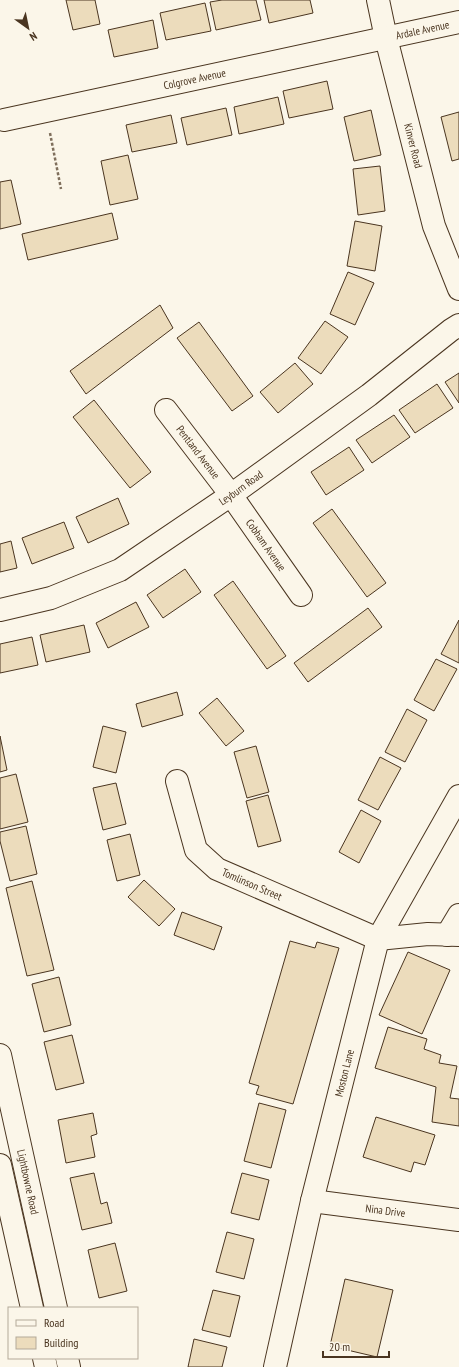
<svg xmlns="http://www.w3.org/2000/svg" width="459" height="1367" font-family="'PT Sans Narrow',sans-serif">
  <rect width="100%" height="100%" fill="#fbf6e9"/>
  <!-- building -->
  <path fill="#ecdcbc" stroke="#4a3520" d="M66,0H95L100,24L73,30Z
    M222,0H256L261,20L216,30L210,2Z
    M264,0H310L313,13L269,23Z
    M205,3L211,31L166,40L160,13Z
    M153,20L158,48L114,57L108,30Z
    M327,81L333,109L289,118L283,91Z
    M278,97L284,124L239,134L234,107Z
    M226,108L232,135L187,145L181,118Z
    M371,110L381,155L354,161L344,117Z
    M459,112V159L452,161L441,117Z
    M171,115L177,143L132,152L126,125Z
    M128,155L138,199L110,205L101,161Z
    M380,166L385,211L358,215L353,169Z
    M11,180L21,224L0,229V182Z
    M112,213L118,239L28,260L22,234Z
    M355,221L382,226L375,271L347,266Z
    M348,272L374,283L355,325L330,314Z
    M160,305L173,328L86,394L70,371Z
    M325,321L348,337L321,374L298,358Z
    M199,322L253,396L232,411L177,338Z
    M295,363L313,384L278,413L260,392Z
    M459,373V403L445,382Z
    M437,384L453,408L415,433L399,410Z
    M94,400L151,472L130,488L73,417Z
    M394,415L410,437L372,463L356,440Z
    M349,447L364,470L326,495L311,472Z
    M118,498L129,524L88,543L76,517Z
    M332,509L386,583L367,597L313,523Z
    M64,522L74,548L32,564L22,538Z
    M11,541L17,568L0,572V544Z
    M185,569L201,592L163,618L147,595Z
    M233,581L286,656L267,669L214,595Z
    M136,602L149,627L108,648L96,623Z
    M368,608L382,627L308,682L294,663Z
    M459,620V663L441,654Z
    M84,625L90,652L46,662L40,635Z
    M32,637L38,665L0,673V644Z
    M436,659L457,669L434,711L414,700Z
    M177,692L183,715L142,727L136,704Z
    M217,698L244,731L226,746L199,713Z
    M407,709L427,720L405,762L385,752Z
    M103,726L126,732L116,773L93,767Z
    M0,736L7,770L0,772Z
    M256,746L269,792L247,798L234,752Z
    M380,757L401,768L378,810L358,800Z
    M16,774L28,822L0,829V778Z
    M116,783L126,824L103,830L93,788Z
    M268,795L281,841L258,847L246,801Z
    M361,810L381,821L359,863L339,852Z
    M26,826L37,874L10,881L0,841V832Z
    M130,834L140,875L117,881L107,840Z
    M144,880L175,909L159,926L128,897Z
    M32,881L54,970L27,976L6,888Z
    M182,912L222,927L214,950L174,935Z
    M290,941L315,948L317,942L339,948L293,1104L256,1094L259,1086L249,1083Z
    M408,952L450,970L422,1034L379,1015Z
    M59,977L71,1025L44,1032L32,984Z
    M388,1027L427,1039L424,1049L441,1055L439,1063L457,1066L450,1098L459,1099V1126L432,1122L436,1087L375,1068Z
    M72,1035L84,1083L56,1090L44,1042Z
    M259,1103L286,1110L271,1168L244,1161Z
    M93,1113L97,1134L91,1136L95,1157L66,1163L58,1120Z
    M376,1117L435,1135L425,1165L414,1162L411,1172L363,1157Z
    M94,1173L101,1204L107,1202L112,1223L82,1230L70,1178Z
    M242,1173L269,1180L259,1220L231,1213Z
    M227,1232L254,1239L244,1279L216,1272Z
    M115,1243L127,1291L99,1298L88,1250Z
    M345,1279L393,1290L377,1357L330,1346Z
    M213,1290L240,1296L230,1337L202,1330Z
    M194,1339L227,1347L222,1367H188Z"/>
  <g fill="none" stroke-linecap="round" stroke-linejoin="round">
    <defs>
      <g id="minor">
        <path id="s1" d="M378,0L386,38L434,226L459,289"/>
        <path id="s2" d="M4,120L459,22"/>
        <path id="s3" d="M166,410L231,495L301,595"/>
        <path id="s4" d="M0,610L51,598L120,570L231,495L369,395L451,330L459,325"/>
        <path id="s5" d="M177,781L196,850L217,869L378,939L428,934L459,935"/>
        <path d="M447,935L459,915"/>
        <path id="s6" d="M312,1201L459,1220"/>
        <path id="s7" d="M275,1367L312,1201L378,939L459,796"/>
      </g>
      <g id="major">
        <path id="s8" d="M0,1055L56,1308"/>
        <path d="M0,1165L32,1308"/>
        <path d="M44,1358L46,1367"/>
        <path d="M67,1358L69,1367"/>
      </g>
    </defs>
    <!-- minor casing -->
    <use href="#minor" stroke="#4a3520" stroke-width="24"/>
    <!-- major casing -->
    <use href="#major" stroke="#4a3520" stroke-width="24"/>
    <!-- path -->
    <path stroke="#7f6f5c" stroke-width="2.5" stroke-dasharray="3 2" stroke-linecap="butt" d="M50,133L61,189"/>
    <!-- minor -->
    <use href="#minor" stroke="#fbf6e9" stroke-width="22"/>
    <!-- major -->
    <use href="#major" stroke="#fbf6e9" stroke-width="22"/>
  </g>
  <g text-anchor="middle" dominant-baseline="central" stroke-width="3" stroke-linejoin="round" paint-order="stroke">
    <!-- street labels -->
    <g font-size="11" fill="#4a3520" stroke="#fbf6e9">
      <text stroke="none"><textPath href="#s2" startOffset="428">Ardale Avenue</textPath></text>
      <text stroke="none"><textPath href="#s2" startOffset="195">Colgrove Avenue</textPath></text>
      <text stroke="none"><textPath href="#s1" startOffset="150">Kinver Road</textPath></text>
      <text stroke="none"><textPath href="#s3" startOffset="53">Pentland Avenue</textPath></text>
      <text stroke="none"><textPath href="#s4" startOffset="273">Leyburn Road</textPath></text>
      <text stroke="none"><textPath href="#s3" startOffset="168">Cobham Avenue</textPath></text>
      <text stroke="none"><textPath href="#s5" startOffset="138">Tomlinson Street</textPath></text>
      <text stroke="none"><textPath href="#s7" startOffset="302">Moston Lane</textPath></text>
      <text stroke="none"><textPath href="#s8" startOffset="130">Lightbowne Road</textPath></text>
      <text stroke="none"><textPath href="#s6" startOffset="74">Nina Drive</textPath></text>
    </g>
  </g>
  <!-- legend -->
  <rect x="8" y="1307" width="130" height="52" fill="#fbf6e9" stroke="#b4a999"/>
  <rect x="16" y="1320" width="20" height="6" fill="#fbf6e9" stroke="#b4a999"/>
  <text x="44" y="1327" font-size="12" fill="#4a3520">Road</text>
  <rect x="16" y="1337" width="20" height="12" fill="#ecdcbc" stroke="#b4a999"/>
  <text x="44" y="1347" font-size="12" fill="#4a3520">Building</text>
  <!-- north arrow -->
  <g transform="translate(28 28) rotate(147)" stroke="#fbf6e9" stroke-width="3" paint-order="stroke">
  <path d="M0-3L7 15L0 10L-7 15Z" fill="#4a3520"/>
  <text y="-6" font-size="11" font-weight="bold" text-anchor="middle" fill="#4a3520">N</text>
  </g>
  <!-- scale -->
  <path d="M323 1351v6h66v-6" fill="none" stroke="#4a3520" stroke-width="2"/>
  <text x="329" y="1351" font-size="12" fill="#4a3520" stroke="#fbf6e9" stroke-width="3" paint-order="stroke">20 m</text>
</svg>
